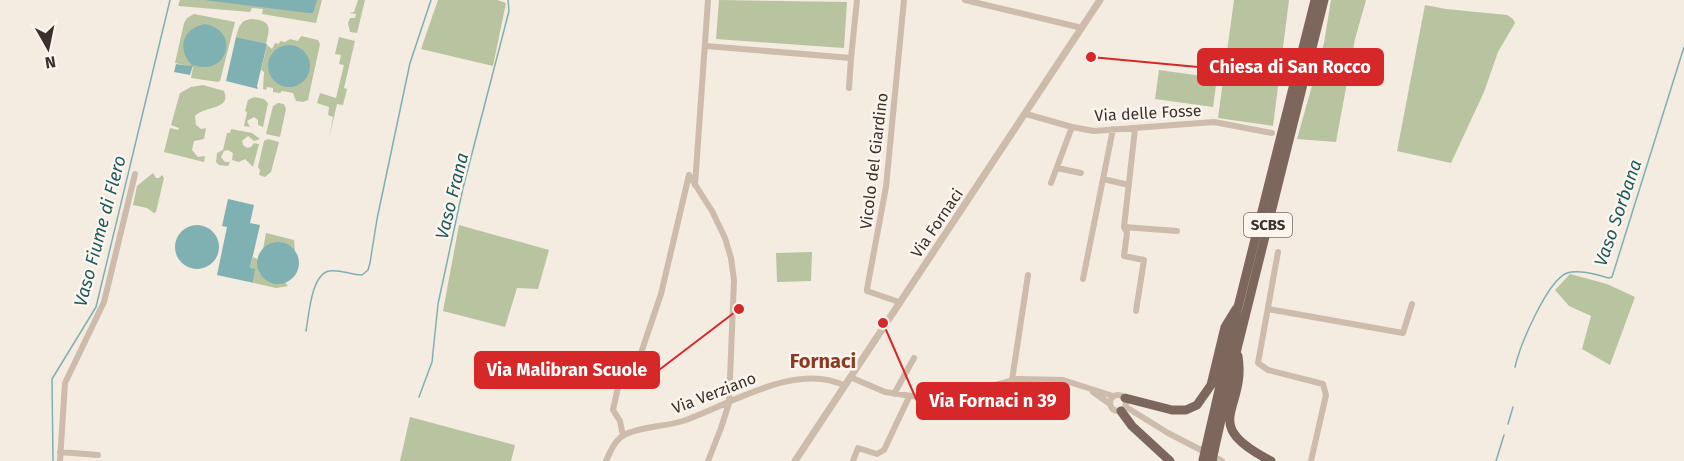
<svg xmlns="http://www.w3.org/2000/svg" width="1684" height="461" font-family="'Fira Sans',sans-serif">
  <rect width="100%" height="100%" fill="#f4ebe1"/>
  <!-- green -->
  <path fill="#b8c4a0" d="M180,0H322L316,23L262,14L263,9L252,8L250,12L178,6Z
    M358,0H365L357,33L350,32L348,23L350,18H355L356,14L349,13L354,12Z
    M438,0H497L506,3L493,66L421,49Z
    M719,0L847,2L844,48L716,39Z
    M1234,0H1289L1273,126L1218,118Z
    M1331,0H1366L1355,39L1336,142L1297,139L1324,43Z
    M1425,5L1446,9L1507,15L1513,19L1515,23L1498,52L1484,92L1451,163L1397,151Z
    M194,14L235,22L220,81L218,82L191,78L193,67L175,63L184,23L187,18Z
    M252,19C272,21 270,27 266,44L236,37C239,27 240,20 252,19Z
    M301,36L318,40L320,44L308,100L303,102L296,101L293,93L282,91L280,93L273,92V88L267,87L266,90L263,89L264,72L261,70L267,45L272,49L275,43L279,44L280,41L285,42L290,39L298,41Z
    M339,37L355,41L344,88L347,89L343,105L337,104L329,139L333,117L328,115L329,107L317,103L320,93L336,98L344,65L339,64L341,55L335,54Z
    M1159,70L1217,78L1213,107L1155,99Z
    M203,85L224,91C232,110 204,106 195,116L196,125L201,129L206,128L204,139L194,141L192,150L198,157L205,156L204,162L164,152L170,128L178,130L179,128L171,125L180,93L191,87Z
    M254,97L264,99L268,103L263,127L258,125V120L254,117L247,121L250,127L244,126L247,112L245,111L248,100Z
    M278,103L284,104L286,109L280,137L266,134L273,106Z
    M231,129L252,133L260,139L254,141L248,136L242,141L243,145L247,148L251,147L254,143L259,144L253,167L245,159L239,162L232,160L233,153L228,150L224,151L221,157L225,162H230L228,166L219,165L216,162L217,153L223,150L227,133H230Z
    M268,139L279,142L271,172L265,177L259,175L260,170L258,167L264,141Z
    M153,173L156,178H159L162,175L164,178L156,212L154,213L147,208L133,205L137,186Z
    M459,225L549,250L538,289L517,288L505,327L443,311Z
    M266,233L294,240L295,251C284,239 276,242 263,249Z
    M812,252L811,281L777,282L776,253Z
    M253,257L257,259L259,273L270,282H285L288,286L276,288L254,283L250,268Z
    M1570,274L1607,284L1635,297L1610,365L1582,349L1591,316L1569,306L1555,290Z
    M410,417L515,445L511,461H400Z"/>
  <!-- water -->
  <path fill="#7fb0b2" d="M204,0H317L313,13H308Z
    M205,24C240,30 229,77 193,65L190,75L174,72L176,64L190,66L192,65C176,49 183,28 205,24Z
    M236,37L267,44L257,86L258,89L226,81Z
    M268 66a21 21 0 1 1 42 0a21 21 0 1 1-42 0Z
    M228,199L254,205L250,223L260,225L250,268L255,269L253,281L254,283L217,275L227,227L222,226Z
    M175 247a22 22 0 1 1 44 0a22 22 0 1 1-44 0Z
    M257 263a21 21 0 1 1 42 0a21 21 0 1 1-42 0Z"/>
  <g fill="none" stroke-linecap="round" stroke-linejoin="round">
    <!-- stream -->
    <path stroke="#7fb0b2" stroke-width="1.5" d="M306,331C309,315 311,275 329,271C340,269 351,275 362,275L368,270L370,263L377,219L410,63L431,0
      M1515,367C1520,345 1547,281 1567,273C1579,269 1598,275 1609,278L1612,277L1684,47
      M419,397L432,362L438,304L463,188L509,11L508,0
      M1508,424L1513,407
      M53,461L52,379L96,307L170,0
      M1496,461L1504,435"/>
    <!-- minor -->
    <path stroke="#cdbbac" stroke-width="6" d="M965,0L1082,28
      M706,46L851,58L857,0
      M849,88L851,58
      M1026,114L1072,127L1094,131L1214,122L1272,133
      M1135,129L1124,227L1127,233L1124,256L1144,260L1136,311
      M1057,168L1081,173
      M689,175L712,211L725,238L731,258L734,280L729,403L721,428L708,461
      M1103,179L1129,185
      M1051,183L1072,127
      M695,185L708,0
      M1124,227L1177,231
      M1278,252L1258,363L1268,370L1323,384L1326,395L1311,461
      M1083,279L1113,129
      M899,302L867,291V289L886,187L904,0
      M1268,309L1403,333L1412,304
      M850,377L885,392L939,400L1018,379L1063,380L1113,396
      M1012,380L1028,275
      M1093,392L1110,404
      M894,394L914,358
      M1110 403a8 8 0 1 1 16 0a8 8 0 1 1-16 0Z
      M1126,407L1168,433L1222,461
      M623,436L620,421L613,410L620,378L640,356L661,294L689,175
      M60,452L98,455
      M60,461L65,383L104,302L135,174
      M606,461C610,452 615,440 624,435C641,426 664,427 683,421C729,405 797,361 845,386
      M853,461L858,448L877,454L884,450L909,397"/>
    <!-- tertiary -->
    <path stroke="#cdbbac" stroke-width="7" d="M795,461L1100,0"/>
    <!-- primary -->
    <path stroke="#7d675c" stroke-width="9" d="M1238,356C1247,411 1197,423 1271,461
      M1125,398L1172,410H1186L1197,405L1211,385L1225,327L1236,309
      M1121,411L1132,426L1170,461
      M1206,447L1238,307L1315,0
      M1214,451L1237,349L1324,0"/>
    <!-- primary-bridge -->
    <path stroke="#7d675c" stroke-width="9" d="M1203,460L1206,447
      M1212,461L1214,451"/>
  </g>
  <g text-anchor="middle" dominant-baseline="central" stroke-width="5" stroke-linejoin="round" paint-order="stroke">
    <!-- shield labels -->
    <rect fill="#fbf5ee" stroke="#756b66" stroke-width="1.5" x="1244" y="213" width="48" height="24" rx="4.5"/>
    <g font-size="15" font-weight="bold" fill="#3b302b">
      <text x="1268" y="225">SCBS</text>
    </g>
    <!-- street labels -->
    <g font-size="16" fill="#3b302b" stroke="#fbf5ee">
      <text transform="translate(1148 113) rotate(-3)">Via delle Fosse</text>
      <text transform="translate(874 161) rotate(-83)">Vicolo del Giardino</text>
      <text transform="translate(937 223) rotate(-56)">Via Fornaci</text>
      <text transform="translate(714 393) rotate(-21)">Via Verziano</text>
    </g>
    <!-- water labels -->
    <g font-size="18" font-style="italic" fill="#1f5a5e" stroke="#fbf5ee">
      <text transform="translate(452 196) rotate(-76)">Vaso Frana</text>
      <text transform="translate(1618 213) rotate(-71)">Vaso Sorbana</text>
      <text transform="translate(100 231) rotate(-75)">Vaso Fiume di Flero</text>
    </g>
    <!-- quarter labels -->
    <g font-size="20" font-weight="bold" fill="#8c3b22" stroke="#fbf5ee">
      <text x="823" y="361">Fornaci</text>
    </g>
  </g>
  <!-- callouts -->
  <path fill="none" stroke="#d62828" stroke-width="2" d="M1091 57L1198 67M739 309L659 370M883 323L917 401"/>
  <g fill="#d62828" stroke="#fbf5ee" stroke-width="2">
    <circle cx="1091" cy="57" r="6"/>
    <circle cx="739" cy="309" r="6"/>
    <circle cx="883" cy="323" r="6"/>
  </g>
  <g fill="#d62828" stroke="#d62828" stroke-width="2">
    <rect x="1198" y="49" width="185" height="36" rx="6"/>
    <rect x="475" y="352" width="184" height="36" rx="6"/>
    <rect x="917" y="383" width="152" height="36" rx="6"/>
  </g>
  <g font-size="18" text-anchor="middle" font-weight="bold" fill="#fff">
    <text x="1290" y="73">Chiesa di San Rocco</text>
    <text x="567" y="376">Via Malibran Scuole</text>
    <text x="993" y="407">Via Fornaci n 39</text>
  </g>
  <!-- north arrow -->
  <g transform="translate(48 48) rotate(171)" stroke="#fbf5ee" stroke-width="4.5" paint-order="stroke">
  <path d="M0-4.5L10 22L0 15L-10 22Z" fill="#3b302b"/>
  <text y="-9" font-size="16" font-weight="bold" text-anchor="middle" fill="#3b302b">N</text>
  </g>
</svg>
